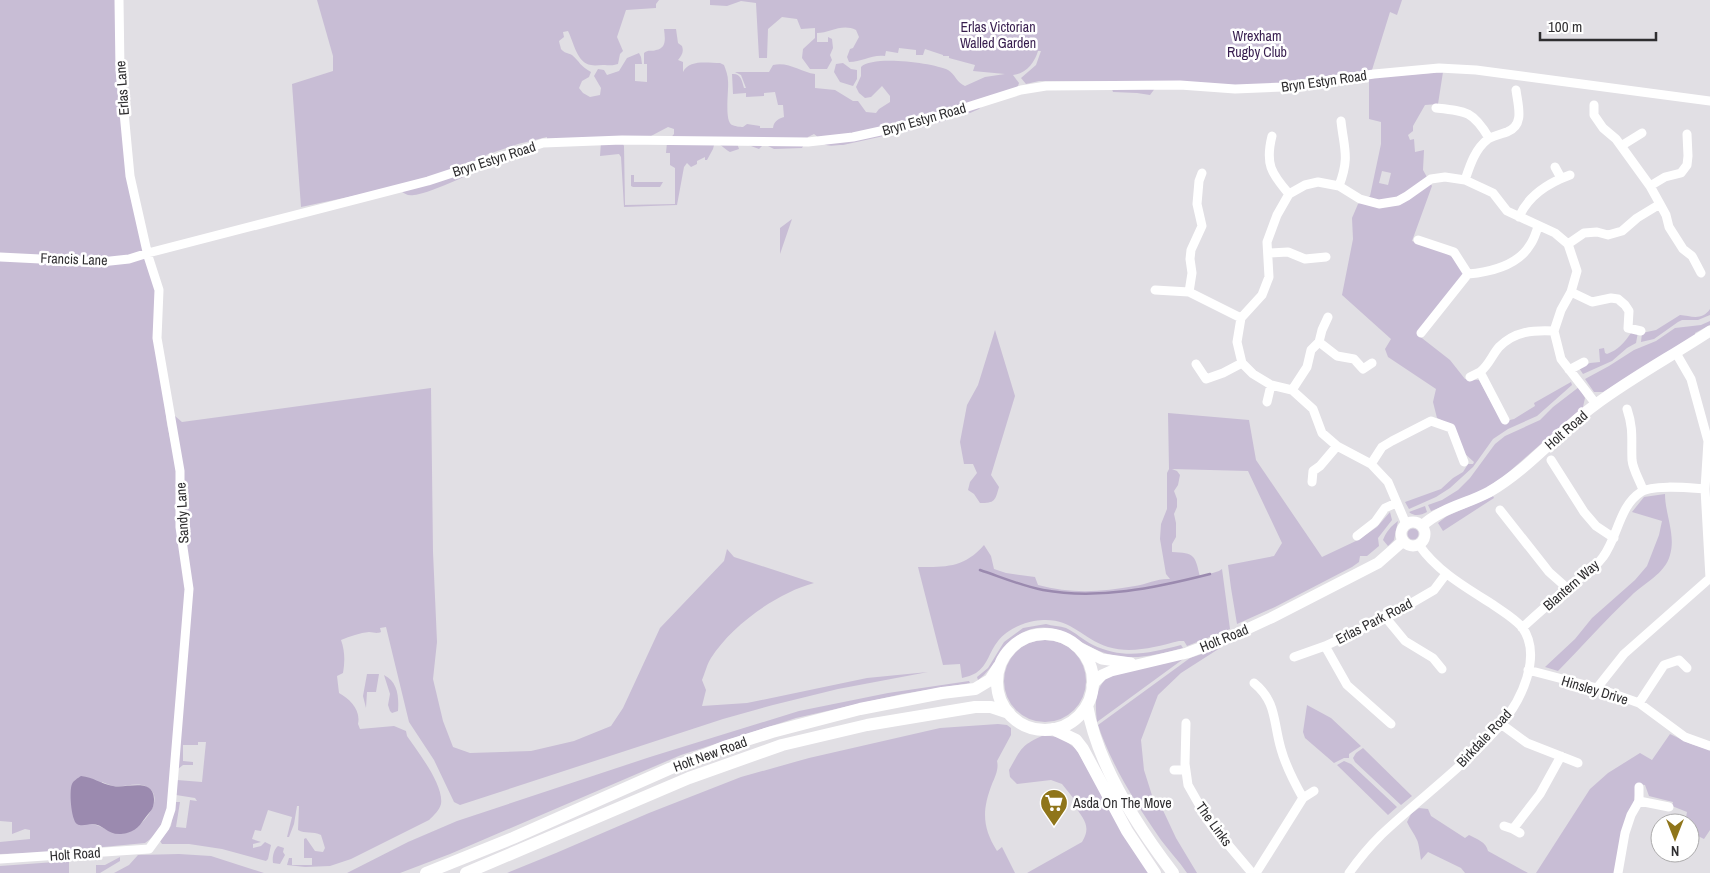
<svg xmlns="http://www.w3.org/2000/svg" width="1710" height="873" font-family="'Archivo Narrow',sans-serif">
  <rect width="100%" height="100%" fill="#e1dfe4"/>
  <!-- green -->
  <path fill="#c8bdd5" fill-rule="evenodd" d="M0,0H119L130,176L159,290L157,338L167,424L177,470L175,416L182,422L431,388L433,552L437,642L433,679L443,721L453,747L470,753L531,751L574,741L611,726L623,708L660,628L724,561L727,549L734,557L814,583C777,593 732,625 711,658C707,664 705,673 702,680L706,690L702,706L747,703L867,678L928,672L838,689L773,705L723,719L460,805L454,802L434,760L409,722L386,627L380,628L381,632C376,634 374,632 369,632C360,633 350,636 341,640C345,651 345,662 343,673L337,676L339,693C350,699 361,710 358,724L360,729L394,726L406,731L407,736C418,752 444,785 441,804C439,811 434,815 429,820L351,859L330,866L305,867L287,865L289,858H292V865H312V858H304V839L306,838L315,851L323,852L325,848L321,835C313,831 305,834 298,830L299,806H297L294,824L289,837H287L292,817L268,810L261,831L255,830L252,839L261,842L253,844V848L261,846L265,842L271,845L268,859L266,861L222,849L189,844H162L160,841L171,826L175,802H180L176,827L186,828L190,800L197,801L195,798L176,795L177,780L202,782L206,742H198V745H183V761L193,762V765H183L178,769C172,793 168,828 145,843L40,853L0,854V842L30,839V830L25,829L12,834V822L0,821ZM102,782C105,783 109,785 113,786C125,788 136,781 147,787C168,798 140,831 125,833C111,835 104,826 92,824Z
    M317,0H659L656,4V8L626,10L617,37L623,51L620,54L618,64C612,66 609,65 603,65C599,65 595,66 591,65C577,63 574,43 568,31L563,32L564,37L559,41C559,42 561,48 561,49C564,53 568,53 572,55C580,62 580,66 591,72L589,77L582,81L579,88L583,93L590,97L600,95L601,88L594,76L598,69L604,70L607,75L619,71L627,58L639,53L641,57L642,64H635V81L647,82V64H644V53C649,49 650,52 656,50C667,48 665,38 664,29H676L678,43L682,46C684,52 682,55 678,60L683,62V72C689,59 708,63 720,63L724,65C726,70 728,76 728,81C729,90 724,121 732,125C734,126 740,127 743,127L747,124L760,126V128H773C774,121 778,119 784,117L783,105H778L775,92L764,93V96L746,97V93L733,94L732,74C741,73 742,81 744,88H746L741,75L735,72H769L773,65C788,61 801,72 815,74V88L835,90L853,101H858L866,112L876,113L879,109L890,102V96L882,86L871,97L865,98L859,93L856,87L861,76V67C873,55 933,63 948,70C955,74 957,83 965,86L985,77L1005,74L973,71L975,65L949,58V56H943V55L925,49L923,55H916V50L899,48L898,53L886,51L885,56C872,54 862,62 849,62L847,57L850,49L853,48L859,37L856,30C842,23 830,33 817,33V42H828V37L832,39L833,48L830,55L832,60L827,69H810L802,58L803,49L815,38V28L801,29L797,19L782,17L768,29L767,58H759L756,3L741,1L727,6L710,5V0H668H1402L1397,15L1390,12L1372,70L1283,87L1097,81H1039L1026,84L1021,78L1036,65L1041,51H1038C1035,62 1026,74 1013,75L1019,83L1017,89L985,102L979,109L970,113L956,115L944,121L920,128L843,145C837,145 828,147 824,144C820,141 819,137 814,134L808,137L802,148L774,149L766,145L758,144L762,146L759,149L743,143H737L739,149L730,152C724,149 720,142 714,145L713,149L707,160H705V157L697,161V164L691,167L687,163L684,167L677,205L624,207L621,157L619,154L600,156L601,142L547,140V137L518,144L486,155L487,158C485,161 483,165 480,168C473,174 424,195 414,195C408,196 404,194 400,190L372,192L301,207L292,84L333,71V56ZM668,127L674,129V134L667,142L666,153H670V165L675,168V204L625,205L624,146L622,142L651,136Z
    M843,63L851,69L857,70V79L853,86L840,82L834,72L836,64Z
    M1443,72L1438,104L1425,105L1413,126V131L1408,135L1410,140L1414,139L1415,152L1424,150L1423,170L1432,186L1412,241C1435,249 1453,250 1464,273L1418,335L1450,360L1465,379L1479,380L1502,422L1514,419L1535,406L1534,403L1571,382L1572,385L1537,416L1508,429L1493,439L1473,467L1450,488L1436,497L1409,509L1405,502L1441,489L1453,478L1463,472L1468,464H1473L1474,462L1464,453L1449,424L1437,418L1433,402L1436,389L1388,357L1385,349L1391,339L1342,295L1353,239L1352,218L1358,204L1370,196L1381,144V122L1369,119V78ZM1382,171L1391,173L1388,185L1379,183Z
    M1111,86L1156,87L1150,95L1137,93L1113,92Z
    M631,175H634V182H663L660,187H633L631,186Z
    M792,219L780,254V228Z
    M1710,309V315L1698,320H1682L1678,322L1654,339L1641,342L1642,333L1656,330L1680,315C1691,316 1702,321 1710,309Z
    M1710,321V325L1695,333V337L1603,392H1594L1585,379L1609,366L1634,350L1656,341L1675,328L1701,325Z
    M995,330L1015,396L991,475L999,487C995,501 995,503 980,503L974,494L968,490L970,482L977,473L973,464H964L960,442L967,405L978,385Z
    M1638,332L1636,343L1627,348L1612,361L1583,374L1579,368L1590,363L1600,362L1599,349L1604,348L1605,353L1607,354C1618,350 1624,343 1631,333Z
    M1579,387L1585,398L1583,407L1502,478L1478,493L1431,511L1428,505L1442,500L1458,490L1470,478L1495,444L1505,436L1540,420L1553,407Z
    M1168,413L1249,420L1256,460L1322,557L1358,540L1377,527L1390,512L1392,520L1378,538L1379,546L1367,556H1360L1359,562L1352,567L1275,607L1237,624L1231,588L1228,565L1274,556L1282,543L1248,471L1172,469L1177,471L1180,475L1178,485L1174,491L1177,499V507L1174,514L1176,523V537L1172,544V552C1195,553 1195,555 1200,577L1219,571L1222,569L1230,629L1187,646L1184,641H1179C1155,647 1132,654 1108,647C1078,637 1071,615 1034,621C1021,623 1006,631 998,641C989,652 988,665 976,673C972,675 967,677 962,678L960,664L943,665L918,567C946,567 964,568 984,545L991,556L994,569L1006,573L1035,577L1038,585C1071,594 1102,592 1135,586C1147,584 1159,578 1170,579L1166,574L1160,539L1161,524L1167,509V473L1169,469Z
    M1665,494C1665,514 1676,535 1670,555C1665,574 1644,583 1631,596C1605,620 1582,647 1558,671L1545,667L1575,639L1592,618L1635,580L1647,566L1659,535L1662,521L1632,512L1644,497Z
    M1493,496L1494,498L1443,531L1438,523L1447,516Z
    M1425,506L1427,512C1421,515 1415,517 1409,512Z
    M1398,521L1394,540L1388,546L1383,540C1386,532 1391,526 1398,521Z
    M1407.5 534a5.5 5.5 0 1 1 11 0a5.5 5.5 0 1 1-11 0Z
    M1046,624C1052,626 1060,626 1066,628C1075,632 1083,640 1093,645C1124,660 1150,653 1181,645L1183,648C1157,655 1134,661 1108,654C1078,646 1060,618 1026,631C1004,640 997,666 978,680L977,677L988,668L1004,642L1023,628Z
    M1004 681a41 41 0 1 1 82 0a41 41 0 1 1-82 0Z
    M1220,648L1181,673L1158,695L1141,740L1144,770L1156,808L1161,806L1176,838L1197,873H1187C1179,861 1169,851 1161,840C1136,804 1112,766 1098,725L1190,658Z
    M1186,657L1097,722C1095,703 1094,688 1110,675Z
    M367,674H379L376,692H367L366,708L363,696Z
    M384,675C398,682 399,697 398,711L392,713L390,711L388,705L390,694Z
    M969,681L970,683L902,694L796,718L681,755L450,854L400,873H347L408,842L457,821L650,757L799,711L888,693Z
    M1307,705L1331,718L1361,746L1349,754V758H1344L1334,763L1305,738L1303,732Z
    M998,724L1007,725L1011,728V735L997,761C999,769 995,777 992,784C982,810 982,827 997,851L1002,847L1015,873H507L556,853L649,813L741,777L809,758L940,728Z
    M1670,734L1691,744L1710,750V830L1704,839L1690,832V823H1685L1687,812L1672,806L1673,802L1649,796L1645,785L1637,784L1634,801L1615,873H1536L1590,789L1608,773L1640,753L1652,760Z
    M1044,735L1062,738L1076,749L1149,873H1027L1082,842C1092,826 1083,819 1075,806L1078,804L1062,784L1051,780L1017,784L1010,777L1009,770C1021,749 1021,745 1044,735Z
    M1363,748L1412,796L1401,805L1355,762L1353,758L1356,753Z
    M1344,761L1351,764L1397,807L1388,815L1337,765Z
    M1419,808L1428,809L1431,816L1465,838L1469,835C1477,839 1486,842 1488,851L1528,873H1465L1461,868L1428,852L1421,860C1420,854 1419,844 1417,840C1414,833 1410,829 1407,822L1411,814Z
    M278,846L284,848L283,852L285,855L280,864L273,863C272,857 274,849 278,846Z
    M179,854L211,856L264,873H114L129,865L138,855Z
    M120,857V861L100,873H96V865H105Z
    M69,861V873H0V866Z"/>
  <!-- water -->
  <path fill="#9b8aaf" d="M81,776C93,777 101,784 113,786C126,789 153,777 154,799C154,805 153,809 149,813C142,821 139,830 127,833C108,838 105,824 92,824C87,824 82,827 77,824C71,820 69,790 72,784C73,781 78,778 81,776Z"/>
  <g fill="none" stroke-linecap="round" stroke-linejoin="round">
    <!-- stream -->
    <path stroke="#9b8aaf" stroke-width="2.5" d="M980,570C1001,577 1022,586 1043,590C1098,600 1155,588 1210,574"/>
    <!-- minor -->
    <path stroke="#fff" stroke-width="9" d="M1594,105V115L1603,128L1616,139L1650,186
      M1436,108C1466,111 1473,111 1489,138
      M1272,136C1265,164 1271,173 1289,194
      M1621,146L1642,133
      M1555,167L1561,178
      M1465,180C1470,165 1475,149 1488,139C1493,136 1501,134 1507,132C1525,125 1518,106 1516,90
      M1339,186C1350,157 1344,149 1341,121
      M1660,204L1666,215L1669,227L1683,249L1692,256L1701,273
      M1519,217C1528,196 1548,183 1570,175
      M1418,240L1454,252L1468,274C1490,272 1518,265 1530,245C1534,240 1536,232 1538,227
      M1568,244L1584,233L1597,232L1608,235L1622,231L1637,218L1660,204L1650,186L1665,177L1681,173L1687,165L1688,156L1687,134
      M1269,253L1288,252L1305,259L1326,257
      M0,257L101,262L129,259L148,253L428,181L543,143L622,140L808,142L853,137L917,123L1021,90L1046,86L1180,85L1235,89L1283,87L1374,74L1439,68L1476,70L1710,101
      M1155,290L1189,292L1241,318
      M1189,292L1192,273L1190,259L1191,250L1202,226L1197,204L1199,181L1202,173
      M1571,292L1592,302L1611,298L1618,299L1625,305L1629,311L1628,328L1641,331
      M1421,333L1468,274
      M1319,342L1337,356L1354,359L1363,369L1372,363
      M1196,364L1206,379L1223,373L1242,363
      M1569,370L1584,362
      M1480,372C1489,365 1492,355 1499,347C1515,331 1533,330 1554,331
      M1470,377L1480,372L1505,420
      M1292,390L1307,367L1311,350L1319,342L1322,330L1328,317
      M1267,402L1271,385
      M1627,409C1634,430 1631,440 1632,460C1633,470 1640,481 1643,490
      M1551,460L1584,512L1596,526L1614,538
      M1371,464L1382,447L1392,441L1431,421L1451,428L1464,462
      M1312,482L1313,471L1320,466L1337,446
      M1500,510L1549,572L1567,588
      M1406,524L1388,482L1371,464L1337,446L1322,433L1313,409L1292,390L1271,385L1253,374L1242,363L1237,342L1241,318L1262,295L1269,277L1267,242L1277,215L1289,194L1305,185L1318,182L1339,186L1360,199L1379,204L1398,201L1407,196L1431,179L1445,177L1465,180L1493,193L1507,211L1555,233L1568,244L1577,271L1571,292L1561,310L1554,331L1561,359L1596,404
      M1357,536L1375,522L1385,508L1396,503
      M1386,618L1405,641L1433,658L1442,669
      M1522,628C1536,615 1551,602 1565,590C1578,579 1593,571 1603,557C1618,537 1619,506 1641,492C1654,484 1690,488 1705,489
      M1325,646L1347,685L1391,724
      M1294,657L1325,646L1386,618L1434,590L1446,574
      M1528,670L1597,688L1639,703L1685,737L1710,746
      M1254,683C1277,702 1273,722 1281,749C1286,767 1294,782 1303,798L1256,873
      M1597,688L1624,654L1710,578L1705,489L1708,441L1691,379L1676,353
      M1639,703L1664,665L1679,660L1687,668
      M1186,723L1185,764L1188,785L1209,822L1252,873
      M1501,724L1527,743L1578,763
      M1174,770H1185
      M1303,798L1314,791
      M1639,801L1669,807
      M1504,826L1513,829L1520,833
      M1513,829L1540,794L1561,756
      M0,859L149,849L165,827L171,809L189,589L180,527V471L157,338L159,290L148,256L130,176L120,70L119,0
      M1349,873C1359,859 1369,847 1381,835C1420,798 1465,766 1501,724C1521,701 1543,656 1522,627C1514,618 1502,611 1492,604C1465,587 1437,571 1419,545
      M1618,873L1625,833L1631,815L1639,801V787"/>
    <!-- major -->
    <path stroke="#fff" stroke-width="11" d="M1401 534a12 12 0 1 1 24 0a12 12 0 1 1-24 0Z
      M1422,526C1441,508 1467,504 1489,492C1529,469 1558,432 1595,405C1631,378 1672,356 1710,331
      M1076,646L1102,659L1131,663
      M1092,685L1102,675L1111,671L1187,653L1232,636L1271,618L1378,563L1403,541"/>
    <!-- highway -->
    <path stroke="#fff" stroke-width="12" d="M997 682a48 48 0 1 1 96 0a48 48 0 1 1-96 0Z
      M1087,705C1097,764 1137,826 1173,873
      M1053,729L1076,740L1083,749L1127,831L1155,873
      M426,873L513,838L669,769L724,747L772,732L860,709L942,693L975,689L990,680L999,666
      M466,873L689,778L782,745L867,725L975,707H991L1009,713"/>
  </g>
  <!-- icons -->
  <defs>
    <symbol id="supermarket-pin" viewBox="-11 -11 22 30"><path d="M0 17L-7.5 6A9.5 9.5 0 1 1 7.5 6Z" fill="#8f751a" stroke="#fff"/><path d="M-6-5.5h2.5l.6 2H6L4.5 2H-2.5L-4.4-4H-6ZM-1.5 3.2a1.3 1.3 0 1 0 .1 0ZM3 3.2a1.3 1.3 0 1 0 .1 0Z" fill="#fff"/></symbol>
  </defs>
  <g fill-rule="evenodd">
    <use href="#supermarket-pin" x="1038" y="787" width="32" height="43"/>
  </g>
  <g text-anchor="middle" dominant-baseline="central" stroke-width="5" stroke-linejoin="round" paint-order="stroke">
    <!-- park labels -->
    <g font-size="14" fill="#381e4f" stroke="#fff">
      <text x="998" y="27">Erlas Victorian<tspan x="998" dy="16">Walled Garden</tspan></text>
      <text x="1257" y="36">Wrexham<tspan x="1257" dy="16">Rugby Club</tspan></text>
    </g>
    <!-- street labels -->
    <g font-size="14" fill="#2f2e30" stroke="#fff">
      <text transform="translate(1324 81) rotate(-8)">Bryn Estyn Road</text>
      <text transform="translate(122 88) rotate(-94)">Erlas Lane</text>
      <text transform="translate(924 119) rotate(-16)">Bryn Estyn Road</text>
      <text transform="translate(494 159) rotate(-18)">Bryn Estyn Road</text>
      <text transform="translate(74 259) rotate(2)">Francis Lane</text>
      <text transform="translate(1566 430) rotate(-41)">Holt Road</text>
      <text transform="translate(182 513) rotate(-93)">Sandy Lane</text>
      <text transform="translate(1571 585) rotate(-41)">Blantern Way</text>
      <text transform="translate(1374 621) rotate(-27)">Erlas Park Road</text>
      <text transform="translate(1224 638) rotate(-22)">Holt Road</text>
      <text transform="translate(1595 690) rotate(17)">Hinsley Drive</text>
      <text transform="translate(1484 738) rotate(-47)">Birkdale Road</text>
      <text transform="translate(710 754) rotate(-20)">Holt New Road</text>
      <text transform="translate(1214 824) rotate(54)">The Links</text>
      <text transform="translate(75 854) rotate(-4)">Holt Road</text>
    </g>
    <!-- poi labels -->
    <g font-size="14" fill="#2f2e30" stroke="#fff" text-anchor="start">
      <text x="1073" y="803">Asda On The Move</text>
    </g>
  </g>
  <!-- north arrow -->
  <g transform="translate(1675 838) rotate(180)"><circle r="24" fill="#ffffff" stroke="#acabac"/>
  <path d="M0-4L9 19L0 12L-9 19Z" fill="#8f751a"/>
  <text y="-8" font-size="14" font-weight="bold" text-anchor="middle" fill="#2f2e30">N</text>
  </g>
  <!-- scale -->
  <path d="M1540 32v8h116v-8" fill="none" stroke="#2f2e30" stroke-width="2.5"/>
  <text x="1548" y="32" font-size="15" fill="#2f2e30" stroke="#ffffff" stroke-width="4" paint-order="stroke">100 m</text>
</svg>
